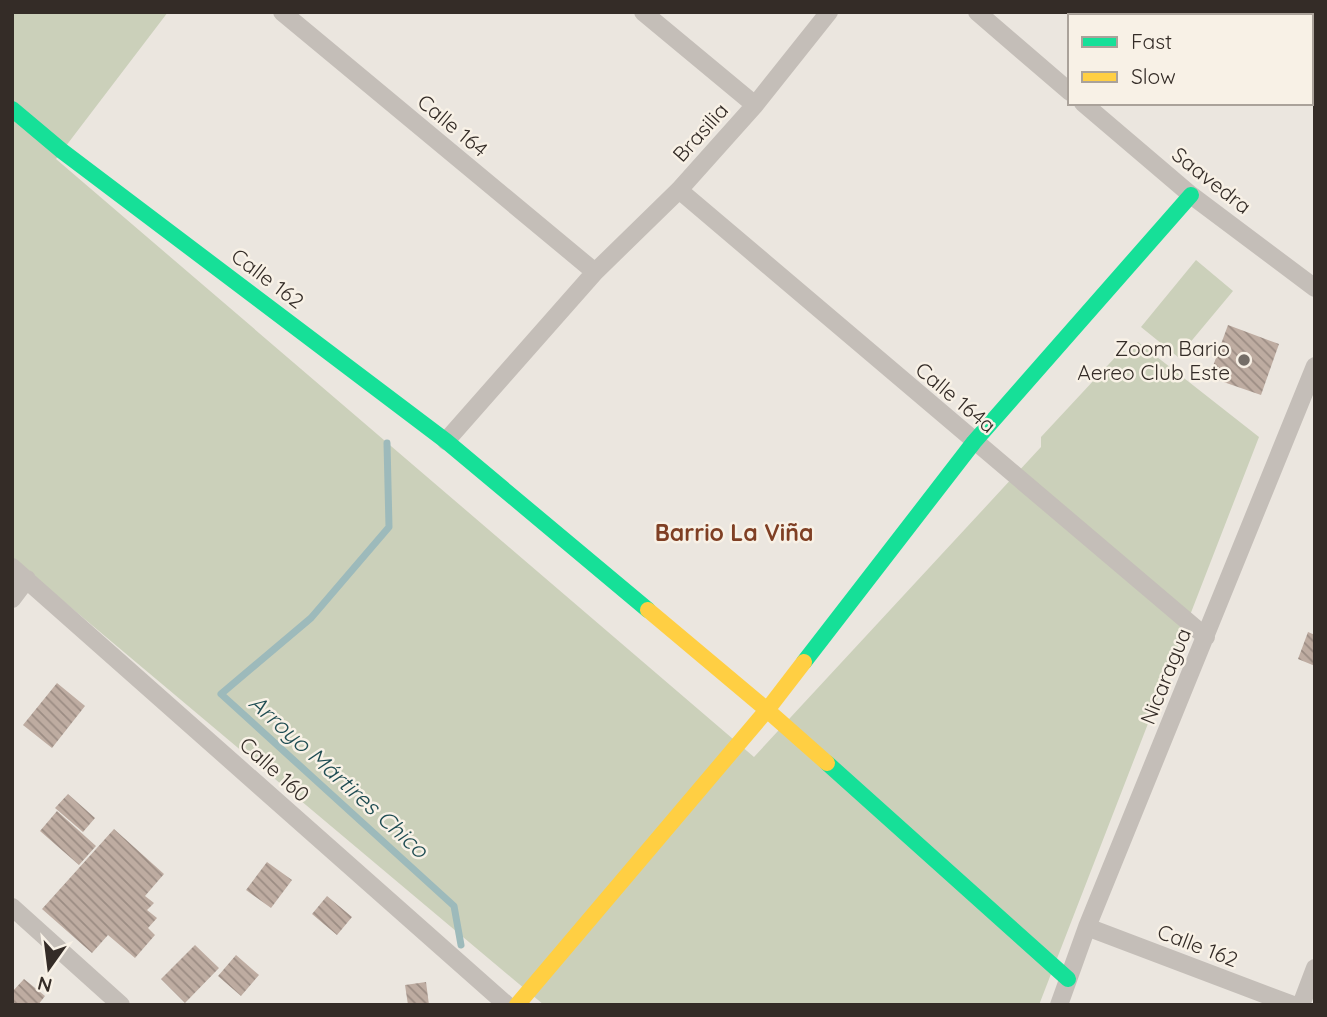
<svg xmlns="http://www.w3.org/2000/svg" width="1327" height="1017" font-family="Quicksand,sans-serif">
  <defs>
    <pattern id="building-back-hatch" width="6" height="6" patternUnits="userSpaceOnUse" patternTransform="scale(1.75)"><rect width="6" height="6" fill="#beaca1"/><path d="M-1 5l2 2M0 0l6 6M5-1l2 2" fill="none" stroke="#9b8c83"/></pattern>
  </defs>
  <rect width="100%" height="100%" fill="#ebe6df"/>
  <!-- green -->
  <path fill="#cbd0ba" d="M12,12H168L56,159L754,757L1041,447V437L1122,350L1127,353L1138,342L1259,437L1039,1005H544L12,558Z
    M1196,260L1233,291L1178,357L1141,327Z"/>
  <g fill="none" stroke-linecap="round" stroke-linejoin="round">
    <!-- stream -->
    <path stroke="#9dbabb" stroke-width="7" d="M387,443L389,527L311,618L221,694L454,906L461,945"/>
  </g>
  <!-- building -->
  <path fill="url(#building-back-hatch)" d="M1228,325L1279,344L1261,395L1209,377Z
    M1308,632L1315,635V666L1298,659Z
    M57,683L85,706L52,748L23,725Z
    M68,794L95,818L83,832L55,808Z
    M57,811L96,846L79,865L40,831Z
    M114,829L164,874L145,896L154,903L147,910L157,918L148,928L155,935L135,958L108,935L92,953L42,909Z
    M267,862L292,880L271,908L246,890Z
    M327,896L352,917L337,935L312,914Z
    M195,945L219,968L185,1003L161,979Z
    M236,955L259,975L241,996L218,976Z
    M24,979L45,996L38,1005H12V992Z
    M426,982L429,1005H408L405,985Z"/>
  <g fill="none" stroke-linecap="round" stroke-linejoin="round">
    <!-- street -->
    <path stroke="#c4beb8" stroke-width="18" d="M282,12L595,272
      M643,12L755,105
      M977,12L1070,92
      M1083,103L1191,195L1315,288
      M679,190L1206,637
      M446,441L595,272L679,190L755,105L829,12
      M12,567L507,1005
      M12,599L27,579
      M12,907L121,1005
      M1087,927L1293,1005
      M1059,1005L1087,927L1315,366
      M1301,1005L1315,968"/>
    <!-- fast -->
    <path stroke="#16e098" stroke-width="16" d="M12,109L62,151L446,441L648,610
      M804,662L974,442L1191,195
      M827,763L1068,979"/>
    <!-- slow -->
    <path stroke="#ffcf43" stroke-width="16" d="M648,610L767,710L804,662
      M517,1005L767,710L827,763"/>
  </g>
  <!-- markers -->
  <circle fill="#746d67" stroke="#f8f1e6" stroke-width="2.5" cx="1244" cy="360" r="7"/>
  <g text-anchor="middle" dominant-baseline="central" stroke-width="5" stroke-linejoin="round" paint-order="stroke">
    <!-- street labels -->
    <g font-size="21" fill="#342c27" stroke="#f8f1e6">
      <text transform="translate(453 125) rotate(40)">Calle 164</text>
      <text transform="translate(700 132) rotate(-48)">Brasilia</text>
      <text transform="translate(1212 180) rotate(38)">Saavedra</text>
      <text transform="translate(268 278) rotate(37)">Calle 162</text>
      <text transform="translate(956 397) rotate(40)">Calle 164a</text>
      <text transform="translate(1165 676) rotate(-68)">Nicaragua</text>
      <text transform="translate(275 769) rotate(42)">Calle 160</text>
      <text transform="translate(1198 945) rotate(21)">Calle 162</text>
    </g>
    <!-- poi labels -->
    <g font-size="21" fill="#342c27" stroke="#f8f1e6" text-anchor="end">
      <text x="1230" y="348">Zoom Bario<tspan x="1230" dy="24">Aereo Club Este</tspan></text>
    </g>
    <!-- neighbourhood labels -->
    <g font-size="23" font-weight="bold" fill="#7f3f24" stroke="#f8f1e6">
      <text x="734" y="532">Barrio La Viña</text>
    </g>
    <!-- water labels -->
    <g font-size="23" font-style="italic" fill="#1f4d53" stroke="#f8f1e6">
      <text transform="translate(339 776) rotate(42)">Arroyo Mártires Chico</text>
    </g>
  </g>
  <!-- border -->
  <rect width="1327" height="1017" fill="none" stroke="#342c27" stroke-width="28"/>
  <!-- legend -->
  <rect x="1068" y="14" width="245" height="91" fill="#f8f1e6" stroke="#aaa29a" stroke-width="2"/>
  <rect x="1082" y="37" width="35" height="10" fill="#16e098" stroke="#aaa29a" stroke-width="2"/>
  <text x="1131" y="49" font-size="21" fill="#342c27">Fast</text>
  <rect x="1082" y="72" width="35" height="10" fill="#ffcf43" stroke="#aaa29a" stroke-width="2"/>
  <text x="1131" y="84" font-size="21" fill="#342c27">Slow</text>
  <!-- north arrow -->
  <g transform="translate(49 968) rotate(194)" stroke="#f8f1e6" stroke-width="5" paint-order="stroke">
  <path d="M0-5L12 26L0 18L-12 26Z" fill="#342c27"/>
  <text y="-10" font-size="19" font-weight="bold" text-anchor="middle" fill="#342c27">N</text>
  </g>
</svg>
